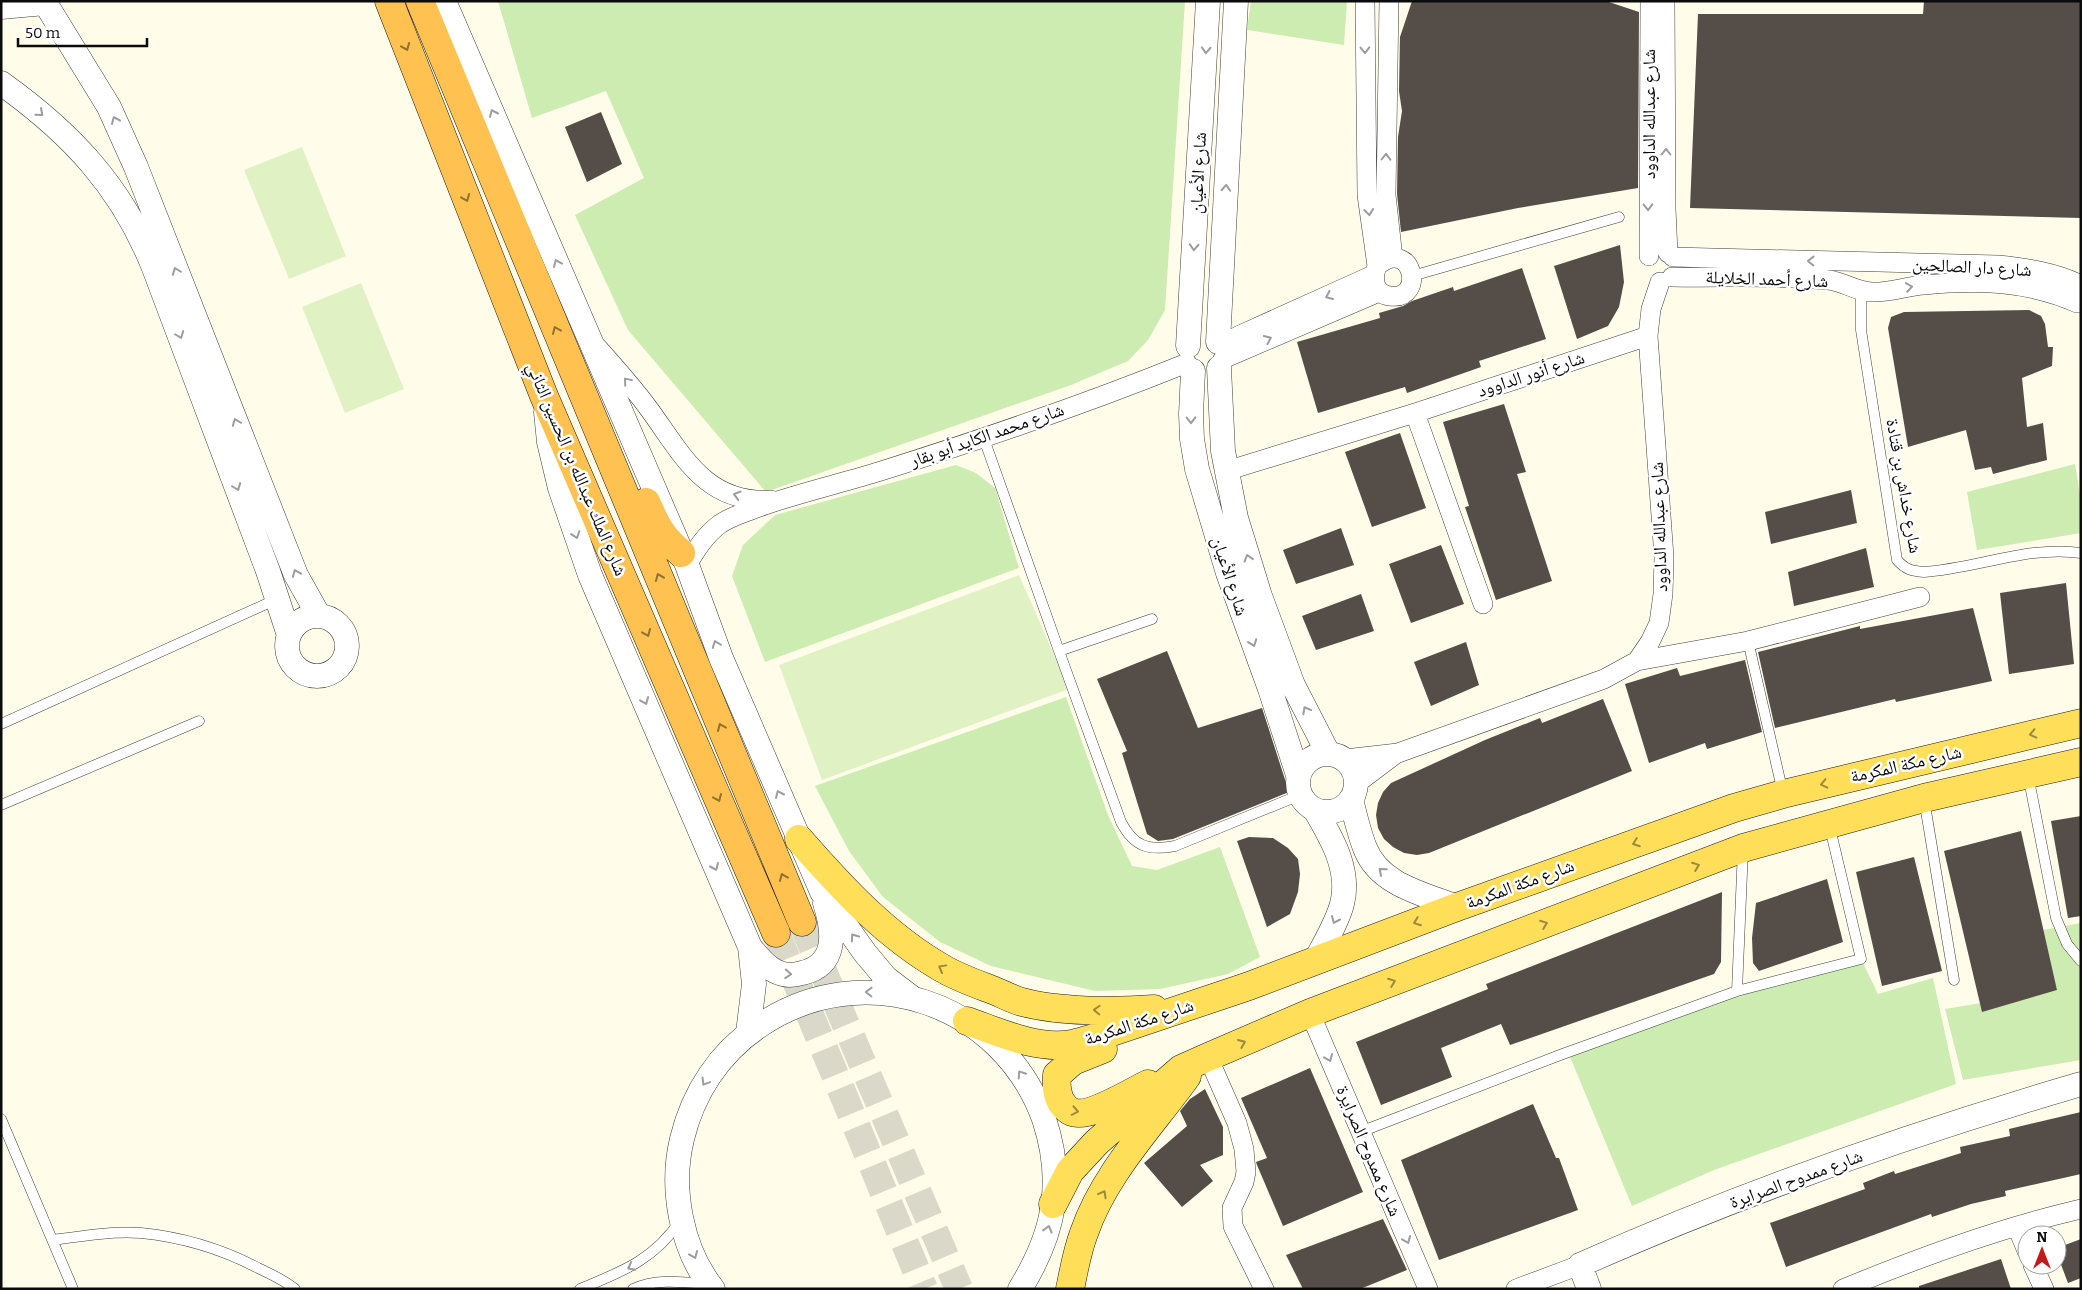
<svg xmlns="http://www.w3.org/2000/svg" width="2082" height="1290" font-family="Bitter,'Noto Naskh Arabic',serif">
  <rect width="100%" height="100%" fill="#fffce9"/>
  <!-- green -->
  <path fill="#ccecb1" d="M498,1H1185L1165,310L1148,340L1128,361L1071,385L766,492L628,330L575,215L644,178L606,91L532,118Z
    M1251,1H1347L1344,45L1247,30Z
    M2075,464L2081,501V533L1977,550L1967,492Z
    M956,465L976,473L995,488L1019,568L765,662L732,576L743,545L775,515Z
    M1066,697L1108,815L1132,866L1157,870L1220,847L1260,957L1228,974L1160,989L1095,991L991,966L940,942L883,897L849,851L815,786Z
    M2081,923V1060L1963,1080L1945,1009L2057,990L2043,930Z
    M1861,959L1878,994L1933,978L1956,1084L1714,1170L1632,1206L1568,1052L1737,991Z"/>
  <!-- pitch -->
  <path fill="#e0f2c3" d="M302,147L346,256L289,279L244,170Z
    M361,283L404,389L345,413L302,307Z
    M1019,575L1069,689L822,780L779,665Z"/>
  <!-- building -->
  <path fill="#554d47" d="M1412,1H1606L1639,12L1638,188L1518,208L1401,232L1397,194L1398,137L1402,111L1399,91L1400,37Z
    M1924,1H2081V218L1690,208L1698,14H1923Z
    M601,112L622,164L587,182L565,127Z
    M1620,245L1624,282L1619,307L1608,326L1577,339L1554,266Z
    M1522,268L1546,339L1479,361L1481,367L1407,393L1405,387L1318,413L1297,342L1380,318L1379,313L1403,306L1412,301L1453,287L1454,291Z
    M2029,310L2041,316L2045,324L2048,347H2053L2052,366L2022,378L2027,427L2043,423L2047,460L1993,474L1991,467L1975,470L1966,430L1908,447L1888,328L1891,317L1904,312Z
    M1504,404L1526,472L1517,474L1552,581L1496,600L1465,507L1469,506L1443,422Z
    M1400,433L1426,508L1372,527L1345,452Z
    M1851,490L1857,523L1771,544L1765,512Z
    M1341,528L1354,565L1296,584L1283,550Z
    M1441,545L1464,604L1411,623L1389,564Z
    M1866,548L1874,587L1794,606L1788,572Z
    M2066,583L2074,664L2009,674L2000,593Z
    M1361,594L1374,631L1316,650L1302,616Z
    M1973,608L1992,681L1896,702L1895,699L1775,728L1758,652L1860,626V629Z
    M1466,642L1479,685L1431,706L1414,662Z
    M1167,651L1198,728L1262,708L1289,792L1173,839L1158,841L1147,834L1122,753L1127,751L1097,679Z
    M1745,660L1762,732L1707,749L1705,743L1649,763L1625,684L1677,668L1680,676Z
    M1603,699L1632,771L1429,853L1417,855L1404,853L1393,847L1384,839L1378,828L1376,815L1378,803L1383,792L1391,783L1485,740L1540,718L1542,723Z
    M2081,816V916L2068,918L2051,821Z
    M2021,831L2057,990L1982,1012L1944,851Z
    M1249,837L1273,838L1288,848L1298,859L1300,874L1298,892L1290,914L1267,927L1237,841Z
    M1914,857L1942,971L1882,986L1856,872Z
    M1827,879L1843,942L1759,971L1753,963L1752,938L1756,903Z
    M1722,892L1721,962L1714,974L1510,1045L1501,1024L1441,1048L1452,1077L1381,1105L1356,1042L1488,989L1486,984Z
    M1310,1068L1363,1192L1283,1226L1257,1165L1256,1162L1267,1158L1241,1098Z
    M1205,1089L1223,1127V1155L1200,1165L1213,1181L1182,1207L1144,1163L1187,1126L1180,1111L1190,1099Z
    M1533,1104L1556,1158H1559L1578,1210L1439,1260L1401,1160Z
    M2081,1112V1174L2005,1191L2006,1196L1971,1204L1932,1217L1931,1214L1786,1267L1770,1223L1865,1189L1863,1183L1894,1171L1895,1174L1961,1153L1960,1147L2010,1136L2009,1129Z
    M1383,1219L1407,1270L1360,1289H1303L1286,1255Z
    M2081,1239V1278L2068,1283L2057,1254V1248Z
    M2001,1259L2011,1289H1919V1286Z"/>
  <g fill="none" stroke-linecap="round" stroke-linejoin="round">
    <!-- trunk-tunnel -->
    <path stroke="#dad8c8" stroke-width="28" stroke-dasharray="28 14" stroke-linecap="butt" d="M802,922L959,1289
      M776,933L924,1289"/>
    <defs>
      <path id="service" d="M1412,276L1619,217
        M1861,291V330L1897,560C1906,570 1912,571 1924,572C1975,569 2030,545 2081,553
        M983,436L1059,651L1152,619
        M1748,641L1783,793
        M1059,651L1121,822C1134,847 1149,851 1175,846L1300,795
        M1,724L277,599
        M2028,775L2056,918L2067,944L2081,961
        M1924,799L1954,980
        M1,805L199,721
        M1737,991L1743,849
        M1,1119L73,1289
        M1360,1132L1560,1055L1737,991L1861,959L1829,824
        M53,1240C81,1236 112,1231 141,1233C181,1237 222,1249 258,1268C271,1274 284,1280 295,1289
        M580,1289C621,1272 654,1260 680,1221
        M633,1289C657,1278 683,1282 708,1284"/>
      <path id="minor" d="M1365,1L1367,195L1377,266C1372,279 1374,294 1390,296C1427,301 1412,236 1377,266
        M1389,1L1386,195L1393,258
        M1665,1L1666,209L1668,253
        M1649,256L1650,1
        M1673,257L1998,265C2027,268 2055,272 2081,285
        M1672,277C1724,278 1777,275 1828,280C1843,281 1856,292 1872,292C1889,293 1907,286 1924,285C1977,280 2028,281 2077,303
        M1221,345L1240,335L1373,275
        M597,347C615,367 633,387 649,409C682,454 705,504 771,500
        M1223,359L1379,292
        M1415,413L1483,604
        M1226,471L1415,413L1648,336
        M687,565C696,550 705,535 720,524C733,515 750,511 765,505C803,492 842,483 881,471C983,439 1088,403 1187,363
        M1637,661L1748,641L1920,597
        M1345,759L1398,753L1604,679L1637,661L1650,642L1659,623L1663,594L1664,557L1648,336L1651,309L1660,282
        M1356,784L1397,753
        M1310,1013L1428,1289
        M1208,1057L1237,1123L1244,1149L1246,1172L1244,1182L1232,1208L1233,1226L1264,1289
        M2017,1227L2027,1251
        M2033,1265L2044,1289
        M1516,1289L1580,1265
        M1843,1289C1920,1257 1999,1228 2081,1209"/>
      <path id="tertiary" d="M44,1L109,107L136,167L296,575L319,616
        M444,1L687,565L721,658L822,892L865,953L886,978L911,997
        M1,7L45,3
        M1,83C71,133 122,187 154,268L268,571L289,635
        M1218,342L1236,1
        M1188,346L1208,1
        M1219,368L1223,451L1236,518L1260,596L1293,685L1328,753
        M1193,371L1191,414L1192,439L1197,469L1228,573L1270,689L1298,775
        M546,412L549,442L560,488L590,575L750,947L754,984L748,1033
        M287 646a30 30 0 1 1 60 0a30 30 0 1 1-60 0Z
        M1298 783a29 29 0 1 1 58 0a29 29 0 1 1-58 0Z
        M1351,799C1355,816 1359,833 1365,848C1379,885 1424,894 1457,907
        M1315,810C1331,837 1351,870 1342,904C1337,923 1325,942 1316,960
        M750,947C757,956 765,966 775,971C784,976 792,976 802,973C838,965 834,931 825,903
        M713,1289C681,1249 670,1188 682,1139C693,1093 719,1053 759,1026C863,955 1002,1002 1044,1119C1053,1146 1057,1177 1053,1205C1049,1235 1036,1263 1020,1289
        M1589,1289L1580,1265C1742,1193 1910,1134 2081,1084"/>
      <path id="primary" d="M799,839C841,887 886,936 942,968C957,977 974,983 990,989C1001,993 1011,999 1022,1002C1060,1012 1115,1012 1154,1009
        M967,1021C999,1032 1036,1050 1071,1044C1078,1043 1086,1040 1094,1038L1249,986L1457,907L1734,808L1783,794L2081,723
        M1103,1049L1073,1061L1057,1075C1056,1084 1057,1094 1061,1102C1064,1106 1067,1110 1072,1112C1089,1119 1131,1092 1148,1084
        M1053,1204L1070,1171L1097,1142L1181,1069L1208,1057L1310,1013L1743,848L1924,798L2081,762
        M1070,1289C1074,1270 1077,1251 1084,1233C1104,1174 1151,1126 1187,1076"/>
      <path id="trunk" d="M389,1L544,396L776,933
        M420,1L802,922
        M646,502C657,526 661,536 681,553"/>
    </defs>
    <!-- service casing -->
    <use href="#service" stroke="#3e3e3e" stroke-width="11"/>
    <!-- minor casing -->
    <use href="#minor" stroke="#3e3e3e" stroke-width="20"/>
    <!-- tertiary casing -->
    <use href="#tertiary" stroke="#3e3e3e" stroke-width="25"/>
    <!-- primary casing -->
    <use href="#primary" stroke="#1c1c1c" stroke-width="29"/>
    <!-- trunk casing -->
    <use href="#trunk" stroke="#1c1c1c" stroke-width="29"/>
    <!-- service -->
    <use href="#service" stroke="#fff" stroke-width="10"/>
    <!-- minor -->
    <use href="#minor" stroke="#fff" stroke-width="19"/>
    <!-- tertiary -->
    <use href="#tertiary" stroke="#fff" stroke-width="24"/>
    <!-- primary -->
    <use href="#primary" stroke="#ffdf59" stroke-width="28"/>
    <!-- trunk -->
    <use href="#trunk" stroke="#ffc250" stroke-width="28"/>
  </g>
  <!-- one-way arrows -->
  <defs><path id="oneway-chevron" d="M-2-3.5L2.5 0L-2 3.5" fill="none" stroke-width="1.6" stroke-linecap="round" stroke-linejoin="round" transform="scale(1.25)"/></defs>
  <g stroke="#917031">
    <use href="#oneway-chevron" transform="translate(406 47) rotate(68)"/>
    <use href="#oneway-chevron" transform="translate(466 198) rotate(68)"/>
    <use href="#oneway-chevron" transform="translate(556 330) rotate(-113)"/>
    <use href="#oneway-chevron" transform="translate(659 577) rotate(-112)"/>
    <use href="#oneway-chevron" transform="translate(647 633) rotate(67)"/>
    <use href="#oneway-chevron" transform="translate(721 727) rotate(-113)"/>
    <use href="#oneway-chevron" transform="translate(718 798) rotate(67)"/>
    <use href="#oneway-chevron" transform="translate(783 877) rotate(-113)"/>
  </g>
  <g stroke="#9d9d9d">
    <use href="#oneway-chevron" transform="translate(1206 50) rotate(93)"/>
    <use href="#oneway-chevron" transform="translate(1365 50) rotate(89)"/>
    <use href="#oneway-chevron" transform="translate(40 113) rotate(41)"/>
    <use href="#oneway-chevron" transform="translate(493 113) rotate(-114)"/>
    <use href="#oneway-chevron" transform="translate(115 120) rotate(-114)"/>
    <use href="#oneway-chevron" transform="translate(1666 152) rotate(-90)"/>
    <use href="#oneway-chevron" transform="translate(1386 157) rotate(-89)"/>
    <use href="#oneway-chevron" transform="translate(1226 188) rotate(-87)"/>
    <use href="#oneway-chevron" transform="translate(1648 207) rotate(89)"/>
    <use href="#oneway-chevron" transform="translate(1369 212) rotate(84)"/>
    <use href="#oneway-chevron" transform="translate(1194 247) rotate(93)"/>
    <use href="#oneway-chevron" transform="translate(1811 261) rotate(-179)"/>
    <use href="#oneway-chevron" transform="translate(557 263) rotate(-113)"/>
    <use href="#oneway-chevron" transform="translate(176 271) rotate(-111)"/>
    <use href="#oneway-chevron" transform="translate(1909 287) rotate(-9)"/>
    <use href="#oneway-chevron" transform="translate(1329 296) rotate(156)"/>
    <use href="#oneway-chevron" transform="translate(180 335) rotate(69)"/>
    <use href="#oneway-chevron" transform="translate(1268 339) rotate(-25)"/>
    <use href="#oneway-chevron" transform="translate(627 381) rotate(-130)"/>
    <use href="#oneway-chevron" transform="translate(1191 420) rotate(89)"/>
    <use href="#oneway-chevron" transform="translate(236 422) rotate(-111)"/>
    <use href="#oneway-chevron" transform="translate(237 487) rotate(69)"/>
    <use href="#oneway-chevron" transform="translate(737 495) rotate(-164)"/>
    <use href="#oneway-chevron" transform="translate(576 535) rotate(71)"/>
    <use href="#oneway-chevron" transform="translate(1248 558) rotate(-107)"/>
    <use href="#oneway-chevron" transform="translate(296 573) rotate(-112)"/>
    <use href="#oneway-chevron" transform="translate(1253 643) rotate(70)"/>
    <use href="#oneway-chevron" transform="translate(716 644) rotate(-111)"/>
    <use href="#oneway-chevron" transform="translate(645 701) rotate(68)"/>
    <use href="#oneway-chevron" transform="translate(1306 710) rotate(-118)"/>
    <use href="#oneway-chevron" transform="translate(779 794) rotate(-114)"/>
    <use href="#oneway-chevron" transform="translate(715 867) rotate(66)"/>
    <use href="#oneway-chevron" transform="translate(1382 871) rotate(-139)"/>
    <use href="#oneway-chevron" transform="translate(1335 920) rotate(114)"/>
    <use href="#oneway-chevron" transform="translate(854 937) rotate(-125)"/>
    <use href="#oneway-chevron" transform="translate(788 974) rotate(4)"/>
    <use href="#oneway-chevron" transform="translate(869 992) rotate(-179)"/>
    <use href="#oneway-chevron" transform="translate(1329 1058) rotate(67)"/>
    <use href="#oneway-chevron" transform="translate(1021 1074) rotate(-123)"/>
    <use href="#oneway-chevron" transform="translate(705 1082) rotate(121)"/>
    <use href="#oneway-chevron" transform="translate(1048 1229) rotate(-76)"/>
    <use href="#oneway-chevron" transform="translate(1407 1240) rotate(67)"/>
    <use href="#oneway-chevron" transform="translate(694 1255) rotate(67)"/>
    <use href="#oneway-chevron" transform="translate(631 1267) rotate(152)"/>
  </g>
  <g stroke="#9d8a3a">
    <use href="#oneway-chevron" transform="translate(2033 734) rotate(167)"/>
    <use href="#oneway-chevron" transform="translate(1824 784) rotate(167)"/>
    <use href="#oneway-chevron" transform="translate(1636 843) rotate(160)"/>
    <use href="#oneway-chevron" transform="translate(1696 866) rotate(-21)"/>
    <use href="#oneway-chevron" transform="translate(1417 922) rotate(159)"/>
    <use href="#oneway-chevron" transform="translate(1544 924) rotate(-21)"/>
    <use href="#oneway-chevron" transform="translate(942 968) rotate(-151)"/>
    <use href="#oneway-chevron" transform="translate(1392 982) rotate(-21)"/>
    <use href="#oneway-chevron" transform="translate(1097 1010) rotate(-178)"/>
    <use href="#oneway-chevron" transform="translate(1242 1043) rotate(-23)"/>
    <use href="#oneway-chevron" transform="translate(1075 1111) rotate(11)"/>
    <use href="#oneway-chevron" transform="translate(1103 1194) rotate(-61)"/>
  </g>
  <g text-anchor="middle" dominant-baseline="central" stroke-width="5" stroke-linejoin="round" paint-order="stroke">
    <!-- street labels -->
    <g font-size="18" fill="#0b0b0b" stroke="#fff">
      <text transform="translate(1649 114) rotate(-90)">شارع عبدالله الداوود</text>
      <text transform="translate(1198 173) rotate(-87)">شارع الأعيان</text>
      <text transform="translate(1972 267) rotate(3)">شارع دار الصالحين</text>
      <text transform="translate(1767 279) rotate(2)">شارع أحمد الخلايلة</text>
      <text transform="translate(1531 374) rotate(-18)">شارع أنور الداوود</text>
      <text transform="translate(987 435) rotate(-19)">شارع محمد الكايد أبو بقار</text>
      <text transform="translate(577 469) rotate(67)">شارع الملك عبدالله بن الحسين الثاني</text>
      <text transform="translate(1904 486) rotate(80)">شارع خداش بن قتادة</text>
      <text transform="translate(1659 527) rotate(-92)">شارع عبدالله الداوود</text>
      <text transform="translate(1230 576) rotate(72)">شارع الأعيان</text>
      <text transform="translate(1906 764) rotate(-13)">شارع مكة المكرمة</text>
      <text transform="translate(1520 884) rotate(-20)">شارع مكة المكرمة</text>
      <text transform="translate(1139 1022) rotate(-18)">شارع مكة المكرمة</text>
      <text transform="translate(1369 1151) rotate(67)">شارع ممدوح الصرايرة</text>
      <text transform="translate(1796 1179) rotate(-20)">شارع ممدوح الصرايرة</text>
    </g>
  </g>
  <!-- border -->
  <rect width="2082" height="1290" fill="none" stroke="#0b0b0b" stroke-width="5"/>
  <!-- north arrow -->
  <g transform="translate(2042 1250)"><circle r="24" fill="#ffffff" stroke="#9d9d9d"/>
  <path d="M0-4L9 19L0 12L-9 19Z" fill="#c51a1a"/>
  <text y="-8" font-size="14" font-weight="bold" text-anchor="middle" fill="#0b0b0b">N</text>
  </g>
  <!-- scale -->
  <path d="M18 38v8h129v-8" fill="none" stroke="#0b0b0b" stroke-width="2.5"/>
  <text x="25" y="38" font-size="15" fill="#0b0b0b" stroke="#ffffff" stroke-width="4" paint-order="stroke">50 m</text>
</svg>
